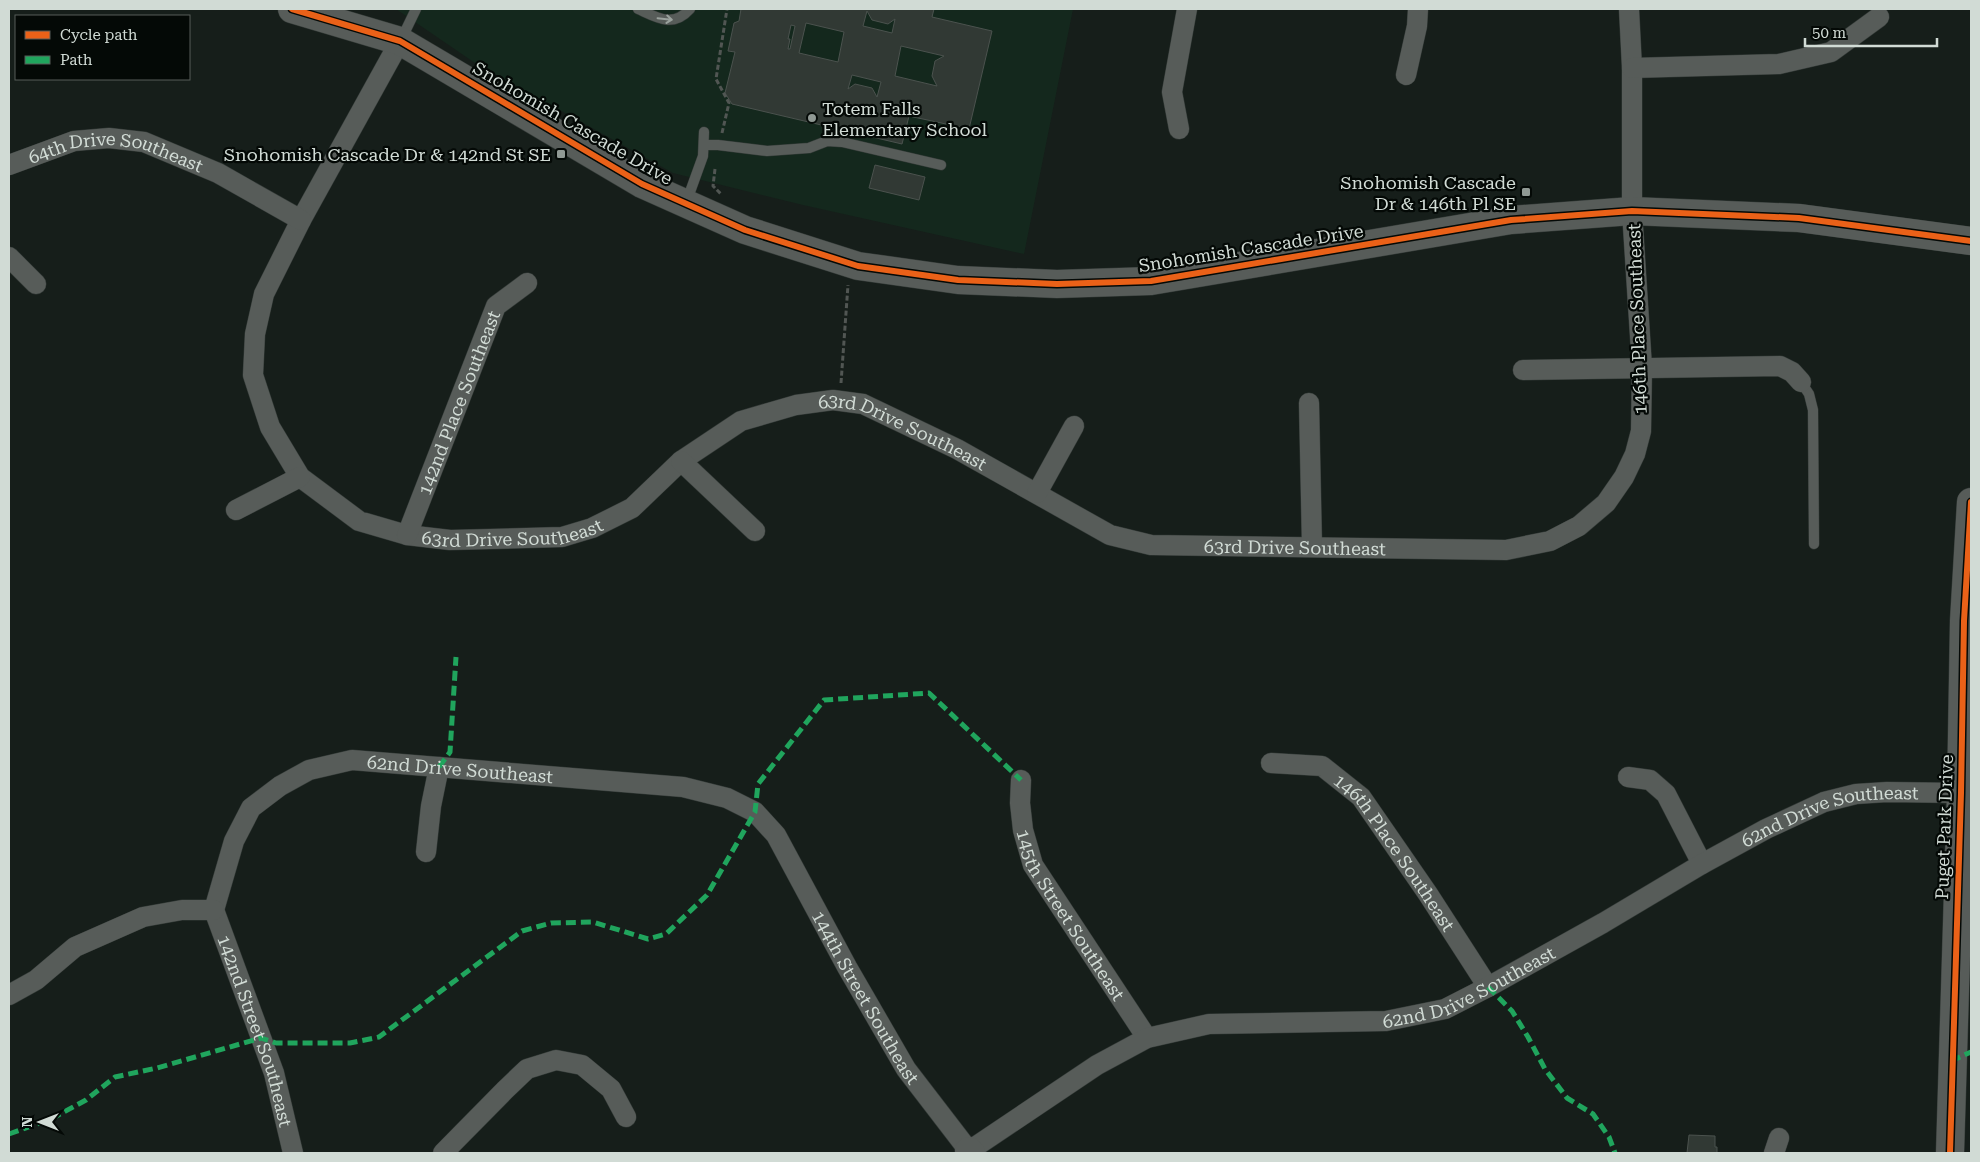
<svg xmlns="http://www.w3.org/2000/svg" width="1980" height="1162" font-family="'Roboto Serif',serif">
  <rect width="100%" height="100%" fill="#161e1a"/>
  <!-- built -->
  <path fill="#14281d" d="M396,9H1073L1024,254L803,205L673,173L475,63Z"/>
  <!-- building -->
  <path fill="#313934" stroke="#4b524e" fill-rule="evenodd" d="M741,9H934L932,17L992,31L969,129L909,116L902,144L732,104L725,93L735,52L728,51L734,23L739,21ZM867,11L872,20L888,24L895,19L892,33L863,26ZM806,23L844,32L838,62L799,53ZM791,25L795,26L790,49H788L790,39H788ZM901,46L944,56L935,61L932,76L937,86L895,76ZM852,75L881,82L877,97L872,88L855,84L848,89Z
    M875,165L925,177L919,200L869,188Z
    M1689,1135L1715,1136V1147H1717V1153H1687Z"/>
  <g fill="none" stroke-linecap="round" stroke-linejoin="round">
    <defs>
      <path id="lane" d="M638,9C658,18 673,28 690,9
        M401,40L416,9
        M704,145H718L767,151L809,148L827,141L842,142L941,165
        M686,203L703,156L704,132
        M1801,382L1809,394L1813,410L1814,544"/>
      <g id="street">
        <path id="s1" d="M400,41L301,220L264,294L255,334L253,375L270,427L300,477L359,521L407,535L450,540L562,537L592,528L632,508L681,461L741,421L796,405L833,400L863,404L957,449L1110,535L1151,545L1506,550L1550,541L1579,526L1606,503L1624,477L1635,454L1641,431L1642,367L1632,211V68L1629,9"/>
        <path d="M1632,68L1779,64L1831,52L1879,17"/>
        <path d="M1406,75L1417,26L1418,9"/>
        <path d="M1179,129L1172,92L1187,9"/>
        <path id="s2" d="M9,165L74,141L109,138L144,142L218,173L301,220"/>
        <path d="M9,257L36,284"/>
        <path d="M1523,370L1780,366L1792,372L1801,382"/>
        <path d="M1309,403L1312,546"/>
        <path d="M681,461L755,531"/>
        <path d="M1037,493L1074,426"/>
        <path d="M236,510L300,477"/>
        <path id="s3" d="M407,535L496,306L527,283"/>
        <path id="s4" d="M1271,763L1322,766L1361,797L1428,894L1488,987"/>
        <path d="M1628,777L1650,780L1666,794L1702,864"/>
        <path id="s5" d="M1021,780L1020,803L1023,830L1033,865L1147,1038"/>
        <path d="M426,852L431,806L439,767"/>
        <path id="s6" d="M214,910L234,841L251,808L280,786L309,770L352,760L683,787L727,798L755,812L776,835L847,967L906,1069L969,1151"/>
        <path id="s7" d="M214,910L274,1073L293,1153"/>
        <path d="M9,995L36,980L75,947L143,917L182,910H214"/>
        <path d="M443,1153L505,1090L527,1069L556,1060L582,1065L611,1089L626,1117"/>
        <path id="s8" d="M966,1153L1097,1065L1147,1038L1209,1024L1386,1021L1445,1009L1488,987L1603,923L1702,864L1766,829L1824,802L1856,794L1887,792L1961,793"/>
        <path d="M1774,1153L1779,1138"/>
      </g>
      <path id="secondary" d="M292,9L400,41L642,184L745,230L858,266L958,280L1057,284L1151,281L1511,220L1632,211L1799,218L1971,241
        M969,1151L971,1153
        M1950,1153L1961,793L1964,621L1971,502"/>
    </defs>
    <!-- lane casing -->
    <use href="#lane" stroke="#333a37" stroke-width="11"/>
    <!-- street casing -->
    <use href="#street" stroke="#333a37" stroke-width="21"/>
    <!-- secondary casing -->
    <use href="#secondary" stroke="#333a37" stroke-width="29"/>
    <!-- path -->
    <path stroke="#515653" stroke-width="3" stroke-dasharray="5 2.5" stroke-linecap="butt" d="M722,133L729,103L716,79L727,9
      M715,169L713,186L721,194
      M841,383L848,285"/>
    <!-- lane -->
    <use href="#lane" stroke="#575c59" stroke-width="10"/>
    <!-- street -->
    <use href="#street" stroke="#575c59" stroke-width="20"/>
    <!-- secondary -->
    <use href="#secondary" stroke="#575c59" stroke-width="28"/>
    <!-- quiet -->
    <path stroke="#20a55d" stroke-width="5" stroke-dasharray="10 5" stroke-linecap="butt" d="M439,767L450,752L456,657
      M1488,987L1512,1011L1528,1037L1545,1069L1567,1098L1593,1114L1609,1137L1615,1153
      M1951,1061L1971,1052
      M9,1134L51,1119L86,1100L115,1077L157,1068L261,1038L276,1043H350L379,1037L522,931L551,923L593,922L648,939L666,934L707,895L755,812L758,784L824,700L929,693L1021,780"/>
    <defs>
      <path id="cycleway" d="M292,9L400,41L642,184L745,230L858,266L958,280L1057,284L1151,281L1511,220L1632,211L1799,218L1971,241
        M1950,1153L1961,793L1964,621L1971,502"/>
    </defs>
    <!-- cycleway casing -->
    <use href="#cycleway" stroke="#040906" stroke-width="9"/>
    <!-- cycleway -->
    <use href="#cycleway" stroke="#ea6118" stroke-width="6"/>
  </g>
  <!-- one-way arrows -->
  <defs><path id="oneway-shaft" d="M-6 0H5M1.5-3L5.5 0L1.5 3" fill="none" stroke-width="1.6" stroke-linecap="round" stroke-linejoin="round" transform="scale(1.25)"/></defs>
  <use stroke="#9aa29d" href="#oneway-shaft" transform="translate(665 19) rotate(6)"/>
  <!-- markers -->
  <g fill="#909994" stroke="#040906" stroke-width="2">
    <circle cx="812" cy="118" r="5"/>
    <rect x="556" y="149" width="10" height="10" rx="2.5"/>
    <rect x="1521" y="187" width="10" height="10" rx="2.5"/>
  </g>
  <g text-anchor="middle" dominant-baseline="central" stroke-width="4.5" stroke-linejoin="round" paint-order="stroke">
    <!-- poi labels -->
    <g font-size="18" fill="#d1dbd5" stroke="#040906" text-anchor="end">
      <text x="822" y="108" text-anchor="start">Totem Falls<tspan x="822" dy="21">Elementary School</tspan></text>
      <text x="551" y="154">Snohomish Cascade Dr &amp; 142nd St SE</text>
      <text x="1516" y="182">Snohomish Cascade<tspan x="1516" dy="21">Dr &amp; 146th Pl SE</tspan></text>
    </g>
    <!-- street labels -->
    <g font-size="18" fill="#d1dbd5" stroke="#040906">
      <text transform="translate(573 123) rotate(30)">Snohomish Cascade Drive</text>
      <text stroke="none"><textPath href="#s2" startOffset="112">64th Drive Southeast</textPath></text>
      <text transform="translate(1251 248) rotate(-9)">Snohomish Cascade Drive</text>
      <text transform="translate(1637 319) rotate(-92)">146th Place Southeast</text>
      <text stroke="none"><textPath href="#s3" startOffset="142">142nd Place Southeast</textPath></text>
      <text stroke="none"><textPath href="#s1" startOffset="1148">63rd Drive Southeast</textPath></text>
      <text stroke="none"><textPath href="#s1" startOffset="712">63rd Drive Southeast</textPath></text>
      <text stroke="none"><textPath href="#s1" startOffset="1568">63rd Drive Southeast</textPath></text>
      <text stroke="none"><textPath href="#s6" startOffset="331">62nd Drive Southeast</textPath></text>
      <text stroke="none"><textPath href="#s8" startOffset="950">62nd Drive Southeast</textPath></text>
      <text transform="translate(1944 827) rotate(-88)">Puget Park Drive</text>
      <text stroke="none"><textPath href="#s4" startOffset="165">146th Place Southeast</textPath></text>
      <text stroke="none"><textPath href="#s5" startOffset="148">145th Street Southeast</textPath></text>
      <text stroke="none"><textPath href="#s8" startOffset="545">62nd Drive Southeast</textPath></text>
      <text stroke="none"><textPath href="#s6" startOffset="848">144th Street Southeast</textPath></text>
      <text stroke="none"><textPath href="#s7" startOffset="128">142nd Street Southeast</textPath></text>
    </g>
  </g>
  <!-- border -->
  <rect width="1980" height="1162" fill="none" stroke="#d1dbd5" stroke-width="20"/>
  <!-- legend -->
  <rect x="15" y="15" width="175" height="65" fill="#040906" stroke="#565d59"/>
  <rect x="25" y="31" width="25" height="8" fill="#ea6118" stroke="#565d59"/>
  <text x="60" y="40" font-size="15" fill="#d1dbd5">Cycle path</text>
  <rect x="25" y="56" width="25" height="8" fill="#20a55d" stroke="#565d59"/>
  <text x="60" y="65" font-size="15" fill="#d1dbd5">Path</text>
  <!-- north arrow -->
  <g transform="translate(40 1122) rotate(270)" stroke="#040906" stroke-width="4" paint-order="stroke">
  <path d="M0-4L9 19L0 12L-9 19Z" fill="#d1dbd5"/>
  <text y="-8" font-size="14" font-weight="bold" text-anchor="middle" fill="#d1dbd5">N</text>
  </g>
  <!-- scale -->
  <path d="M1805 38v8h132v-8" fill="none" stroke="#d1dbd5" stroke-width="2.5"/>
  <text x="1812" y="38" font-size="15" fill="#d1dbd5" stroke="#040906" stroke-width="4" paint-order="stroke">50 m</text>
</svg>
